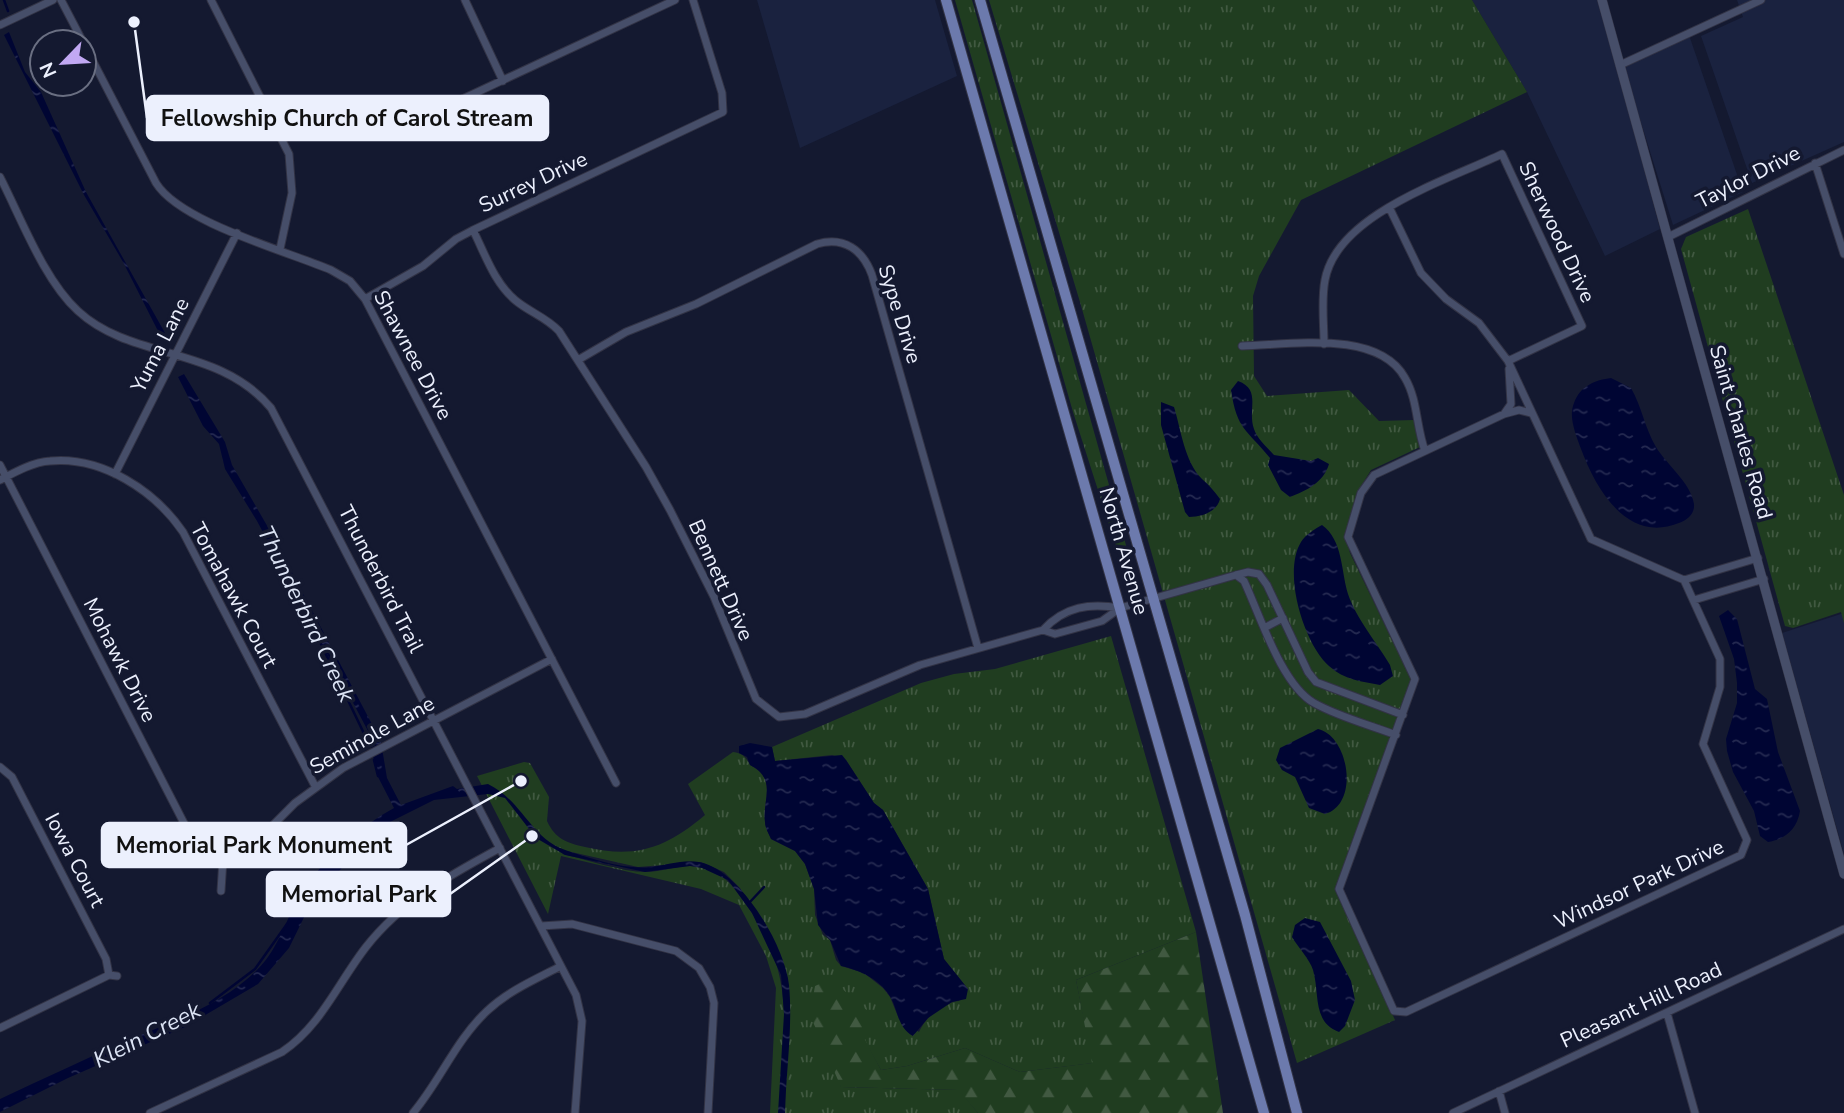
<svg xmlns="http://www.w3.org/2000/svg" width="1844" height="1113" font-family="'Nunito Sans',sans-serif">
  <defs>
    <pattern id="grass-tufts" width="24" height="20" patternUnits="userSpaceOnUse" patternTransform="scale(1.75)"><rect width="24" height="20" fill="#203d20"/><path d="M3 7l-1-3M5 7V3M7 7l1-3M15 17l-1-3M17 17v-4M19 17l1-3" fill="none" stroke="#415941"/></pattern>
    <pattern id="forest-firs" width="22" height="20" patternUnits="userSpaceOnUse" patternTransform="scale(1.75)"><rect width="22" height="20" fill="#203d20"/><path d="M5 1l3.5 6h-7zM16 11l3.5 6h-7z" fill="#415941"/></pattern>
    <pattern id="water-ripples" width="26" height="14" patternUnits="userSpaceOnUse" patternTransform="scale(1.75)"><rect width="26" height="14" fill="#000533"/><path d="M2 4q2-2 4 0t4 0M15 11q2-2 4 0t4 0" fill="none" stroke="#252a51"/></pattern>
  </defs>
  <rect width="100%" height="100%" fill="#141930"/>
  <!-- built -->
  <path fill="#1a223f" d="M757,0H935L957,76L800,148Z
    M1472,0H1599L1660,229L1605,256L1527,92Z
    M1737,0H1844V142L1752,183L1701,36L1743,17Z
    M1689,35L1743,192L1673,225L1623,65Z
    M1844,613V854L1782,633Z"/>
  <!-- grass -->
  <path fill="url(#grass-tufts)" d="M955,0H972L1135,577L1130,578L1122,565L1073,412Z
    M989,0H1472L1527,92L1301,200L1259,276L1253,296L1254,376L1267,396L1349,390L1379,421L1414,420L1420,447L1371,470L1358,491L1345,534L1350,553L1411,679L1336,891L1395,1020L1297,1063L1080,302Z
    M1748,209L1844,495V623L1841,612L1793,628L1785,626L1681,249L1686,237Z
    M1111,636L1196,932L1076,980L1093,1063L1020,1072L965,1048L907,1066L881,1070L831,980L841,1087L959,1090L978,1113H785L788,979L774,943L740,888L724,872L701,862L638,867L567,851L562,854C586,859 621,872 646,872C666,872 684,862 704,868C726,875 735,888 747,906C798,978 783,1031 779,1113H770L776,988L766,956L739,905L701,889L561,856L548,914L477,776L524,762L530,763L549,797L547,821C555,839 567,843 585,847C636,859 666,848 705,815L688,784L733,752C742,753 746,757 750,765C778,780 762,800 765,822C765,827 769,834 771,839L795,851L805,864L814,889L815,915L823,935L830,940L836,960L841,966L864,973L883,988L890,997L899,1019L919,1032C925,1018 943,1002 959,1001L968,989L944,959L928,889L883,810L874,803L846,760L832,755L775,761L772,747L921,683L954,674L995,669Z"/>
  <!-- forest -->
  <path fill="url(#forest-firs)" d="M1196,932L1223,1113H978L958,1090L841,1087L810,1015L815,986L831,979L871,1014L862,1034L881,1070L907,1066L965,1048L1020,1072L1092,1063L1076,980Z"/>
  <!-- water -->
  <path fill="url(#water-ripples)" d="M9,32L25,72L41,92L86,192L165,333L160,335L123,262L84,195L4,35Z
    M184,374L225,442L232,465L269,529L374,728L381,742L387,778L401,805L453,786L457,789L488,784C523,801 531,840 568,851C592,859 626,870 651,867C667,865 683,859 699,862C740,869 785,946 789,985C793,1026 786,1071 785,1113H778L784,1014L781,975L752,913L728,880L702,868L690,866L645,872L565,855L536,838L505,798L488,794L434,800L376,829L311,903L289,948L258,984L185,1027L68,1078L0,1112V1099C43,1079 87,1058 131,1039C174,1021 221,1005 256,971C276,952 283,927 296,903C313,868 360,826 394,808L377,775L368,731L257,521L225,469L219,444L203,426L178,377Z
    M1611,378L1631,388C1642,407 1645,429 1656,447C1667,465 1691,483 1694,504C1695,514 1687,520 1679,523C1627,544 1596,489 1581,449C1576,435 1568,417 1574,403C1580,386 1595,380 1611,378Z
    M1238,381C1262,390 1247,409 1254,429C1257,439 1268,448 1274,455L1311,461L1318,458L1329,464C1324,482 1306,491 1290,497L1281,490L1268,465L1270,458C1247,429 1237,431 1231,390Z
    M1161,402L1174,407C1181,429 1184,461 1202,479C1209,485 1214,491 1220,499C1217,512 1201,517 1189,517L1185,512L1161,425Z
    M1322,525C1343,540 1341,571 1348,594C1356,618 1377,643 1390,665L1393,676L1380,685C1363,682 1343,679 1330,667C1304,645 1282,573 1301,542C1305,535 1315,529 1322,525Z
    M1728,610L1737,619L1755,689L1767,699L1778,752L1800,811C1797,830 1785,839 1768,842L1760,836L1754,811L1733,772L1727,751L1726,739L1737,703V683L1734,659L1719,616Z
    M1318,729C1349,736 1360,804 1325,814L1309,808L1295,777L1282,770L1276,760L1280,748Z
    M750,743L772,747L775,761L842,755L846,760L874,803L883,810L928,889L944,959L968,989L966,999L952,1002L928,1018L913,1036C898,1028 898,1011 891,998C881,980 860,970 841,966L830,940L818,925L814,889L805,864L795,851L771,839C769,834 765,828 765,822C762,800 778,779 750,765L747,757L739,753V746Z
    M1305,918L1320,922L1351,981L1355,1000L1345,1026L1339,1032C1312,1022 1320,994 1313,970C1310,960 1298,947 1292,937L1295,925Z"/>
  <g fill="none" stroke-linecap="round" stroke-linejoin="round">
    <!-- stream -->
    <path stroke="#000533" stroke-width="2.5" d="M4,0L8,11
      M281,568L293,590
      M309,619L370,746
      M374,760L378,776
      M749,903L764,887
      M210,1003L255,969L287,924"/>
    <defs>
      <path id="minor" d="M61,0L83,42
        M211,0L289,154L292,193L280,249
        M465,0L503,81
        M0,25L53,0
        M84,44L156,183C180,222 286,251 331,270L350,281L365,299L616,783
        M1620,65L1761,0
        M413,122L675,0
        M1815,163L1844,254
        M0,177C21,218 44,280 78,311C132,361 218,345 271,408L576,995L582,1021L575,1113
        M1389,207L1421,273L1446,299L1479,323L1508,361L1591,539L1684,580L1720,659V687L1703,744L1747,840L1741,855L1406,1012L1394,1011L1339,889L1415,679L1348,537L1361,493L1374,475L1504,414L1519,410L1531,413
        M473,230C485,254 494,282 515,300C529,312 546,317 559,331L646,467L670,510L714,597L756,699L779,717L805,714L920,665L1043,630C1065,606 1090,603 1120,608
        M1668,237L1844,150
        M365,299L423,266L456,239L473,230L723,112L722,93L693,0
        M1324,344C1324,323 1321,300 1325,280C1337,214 1448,180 1502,154L1582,326L1508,361
        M1242,346C1289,345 1378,329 1405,378C1418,400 1416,427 1425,451
        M578,360L626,332L696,304L817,244C844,236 863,250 872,275L978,648
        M1504,414L1511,404L1509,369
        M0,465L187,829L199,846L223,859
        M115,474L237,233
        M0,480C15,472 33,462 50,461C102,456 155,491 183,532L315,786
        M1236,575L1244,581C1260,615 1281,684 1314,703C1339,717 1370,725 1396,735
        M1684,580L1758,558
        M1694,600L1764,579
        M1266,627L1283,618
        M1043,630L1055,634L1102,621L1120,608L1236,575L1248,572L1259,574L1267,585L1308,672L1316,682L1403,715
        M0,767L12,777L106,959L109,975
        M223,859L235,856L254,844L295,803L343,768L552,659
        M221,891L223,859
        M541,926L572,924L676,951L699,968L710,987L714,1003L708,1113
        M1667,1013L1695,1113
        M0,1028L109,975L117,976
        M1499,1091L1505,1113
        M150,1113L282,1052C321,1026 338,983 366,947C402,901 450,875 500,848
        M413,1113C440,1081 456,1040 487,1011C508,991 536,979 561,966
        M1453,1113L1844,929"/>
      <path id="tertiary" d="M1602,0L1844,874"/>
      <path id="primary" d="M946,0L1264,1113
        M980,0L1245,915L1297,1113"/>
    </defs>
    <!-- minor casing -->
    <use href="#minor" stroke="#323345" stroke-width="9"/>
    <!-- tertiary casing -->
    <use href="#tertiary" stroke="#323345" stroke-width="10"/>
    <!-- primary casing -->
    <use href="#primary" stroke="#323345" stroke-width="12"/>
    <!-- minor -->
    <use href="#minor" stroke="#464e69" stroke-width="7"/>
    <!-- tertiary -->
    <use href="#tertiary" stroke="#464e69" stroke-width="9"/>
    <!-- primary -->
    <use href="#primary" stroke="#6c7aad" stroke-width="10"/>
  </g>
  <g text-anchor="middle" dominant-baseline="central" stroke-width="7" stroke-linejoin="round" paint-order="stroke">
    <!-- street labels -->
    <g font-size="21" fill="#ecf0fd" stroke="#141930">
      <text transform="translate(1748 177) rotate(-27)">Taylor Drive</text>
      <text transform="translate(533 182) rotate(-25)">Surrey Drive</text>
      <text transform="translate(1557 232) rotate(65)">Sherwood Drive</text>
      <text transform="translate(900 314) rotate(73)">Sype Drive</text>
      <text transform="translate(160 345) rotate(-63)">Yuma Lane</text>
      <text transform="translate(413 355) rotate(62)">Shawnee Drive</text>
      <text transform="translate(1741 432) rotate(74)">Saint Charles Road</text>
      <text transform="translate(1124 551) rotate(74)">North Avenue</text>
      <text transform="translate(381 579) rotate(63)">Thunderbird Trail</text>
      <text transform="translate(721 580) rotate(66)">Bennett Drive</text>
      <text transform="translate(234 595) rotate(62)">Tomahawk Court</text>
      <text transform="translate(120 660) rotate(63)">Mohawk Drive</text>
      <text transform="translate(372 735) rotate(-29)">Seminole Lane</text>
      <text transform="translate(75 860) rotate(62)">Iowa Court</text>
      <text transform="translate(1639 884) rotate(-25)">Windsor Park Drive</text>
      <text transform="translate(1641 1005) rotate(-25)">Pleasant Hill Road</text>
    </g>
    <!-- water labels -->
    <g font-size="23" font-style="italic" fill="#dce4f5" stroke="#141930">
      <text transform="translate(306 614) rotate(64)">Thunderbird Creek</text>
      <text transform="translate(147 1035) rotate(-27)">Klein Creek</text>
    </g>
  </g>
  <!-- callouts -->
  <path fill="none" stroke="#ecf0fd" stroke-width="2.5" d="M134 22L147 118M521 781L406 845M532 836L450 894"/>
  <g fill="#ecf0fd" stroke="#141930" stroke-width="2.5">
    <circle cx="134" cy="22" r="7"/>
    <circle cx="521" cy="781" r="7"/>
    <circle cx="532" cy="836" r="7"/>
  </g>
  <g fill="#ecf0fd" stroke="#ecf0fd" stroke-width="2.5">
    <rect x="147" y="96" width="401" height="44" rx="7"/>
    <rect x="102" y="823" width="304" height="44" rx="7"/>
    <rect x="267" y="872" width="183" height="44" rx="7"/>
  </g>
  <g font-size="23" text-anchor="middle" font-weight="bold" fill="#111">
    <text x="347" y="126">Fellowship Church of Carol Stream</text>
    <text x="254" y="853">Memorial Park Monument</text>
    <text x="359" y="902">Memorial Park</text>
  </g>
  <!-- north arrow -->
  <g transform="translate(63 63) rotate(245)"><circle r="33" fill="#141930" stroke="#6a6f82" stroke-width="2"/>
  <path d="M0-5L12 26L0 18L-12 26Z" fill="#c1a8f3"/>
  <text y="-10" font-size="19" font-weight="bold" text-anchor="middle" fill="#ecf0fd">N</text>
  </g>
</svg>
